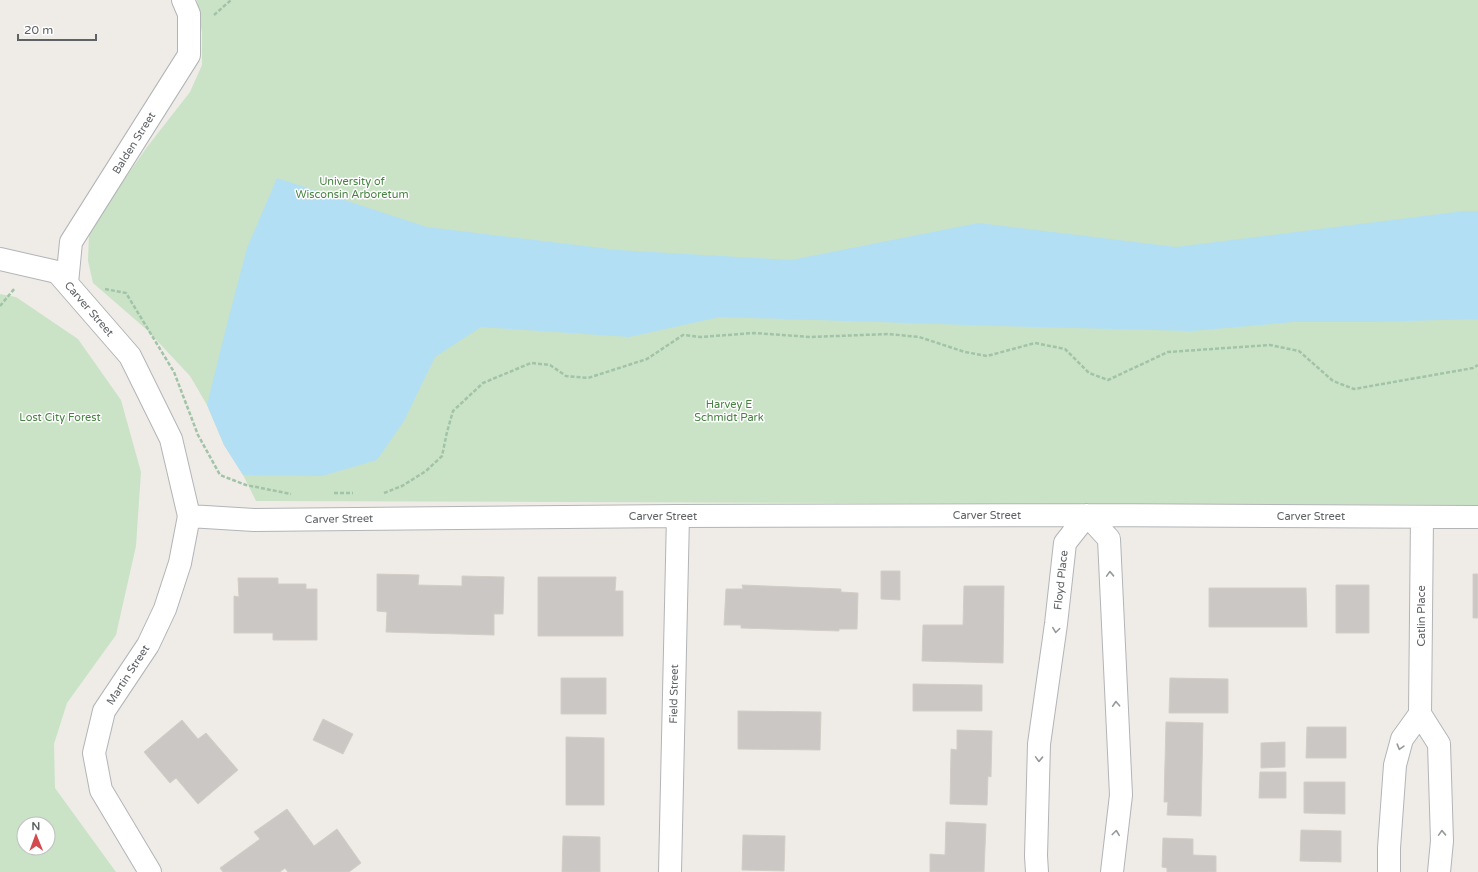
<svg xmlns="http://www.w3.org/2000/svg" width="1478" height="872" font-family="'Varela Round',sans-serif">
  <rect width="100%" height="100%" fill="#efece7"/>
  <!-- green -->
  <path fill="#cae3c7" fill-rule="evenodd" d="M197,0H1478V505L256,501L243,475L224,445L207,405L190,376L146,329L93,283L88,261L89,234L119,187L147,147L190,92L202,65V33Z
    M0,294L16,297L78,339L121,400L141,472L136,546L116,635L67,703L54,744L55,788L116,872H0ZM24,824H48V848H24Z"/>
  <!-- water -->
  <path fill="#b2dff4" d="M277,178L427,227L618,250L791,260L978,223L1176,247L1464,211H1478V319L1373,322H1294L1192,331L999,326L720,317L629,337L481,327L435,357L404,421L377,460L322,476L243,475L224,445L207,405L225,332L247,248Z"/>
  <!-- building -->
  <path fill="#cac7c4" stroke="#d3cdc6" d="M881,571H900V600L881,599Z
    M377,574L419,575L418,585L462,586V576L504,577L503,614H494V635L386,632L387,612L377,611Z
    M1473,574H1478V618H1473Z
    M538,577H616L615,591H623V636H538Z
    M238,578H278V584H306V589H317V640H273V633H234V596L239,597Z
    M742,585L841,589V592L858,593L857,629H839V631L741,628V625H724L726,589H743Z
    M1336,585H1369V633H1336Z
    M964,586H1004L1003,663L922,661L923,625H963Z
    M1209,588H1306L1307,627H1209Z
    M561,678H606V714H561Z
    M1170,678L1228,679V713H1169Z
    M913,684L982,685V711H913Z
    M738,711L821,712L820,750L738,749Z
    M323,719L353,734L343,754L313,740Z
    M182,720L198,739L206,733L238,770L198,804L176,778L170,783L144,752Z
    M1166,722L1203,723L1201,816L1167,815L1168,802H1164Z
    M1307,727H1346V758H1306Z
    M957,730L992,731L991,777L988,776L987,805L950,804L951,749L957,750Z
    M566,737L604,738V805H566Z
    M1285,742V767L1261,768V743Z
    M1260,772H1286V798H1259Z
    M1304,782H1345V814L1304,813Z
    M287,809L314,846L337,829L361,863L349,872H288L285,868L280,872H223L220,868L260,839L254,832Z
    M946,822L986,824L984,872H930V854L945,855Z
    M1301,830L1341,831V862L1300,861Z
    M743,835L785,836L784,871L742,870Z
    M563,836L600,837V872H562Z
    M1163,838L1193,839V855L1216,856V872H1167V868L1162,867Z"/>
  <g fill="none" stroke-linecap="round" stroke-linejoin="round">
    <defs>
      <path id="minor" d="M0,259L57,272L130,356L171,439L189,516L180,563L165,609L148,645L104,711L94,753L101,790L150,872
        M67,283L71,242L189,55V14L183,0
        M189,516L254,520L678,516L1087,515L1478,517
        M1422,517L1420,714L1439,744L1442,841L1439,872
        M670,872L678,516
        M1037,872L1036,856L1039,744L1056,624L1065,543L1087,515L1109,539L1121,795L1112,872
        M1389,872V848L1395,765L1402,739L1420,714"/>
    </defs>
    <!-- minor casing -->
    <use href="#minor" stroke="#b2b4b7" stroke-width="24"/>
    <!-- path -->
    <path stroke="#a1c3a7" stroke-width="2.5" stroke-dasharray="4 2" stroke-linecap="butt" d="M214,15L231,0
      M105,289L126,293L174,372L198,435L220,475L246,485L291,494
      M0,306L15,288
      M334,493H353
      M384,493L402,486L426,471L442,456L447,432L453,411L483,383L531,363L550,365L566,376L588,378L647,359L683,335L701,337L754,333L811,337L888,334L919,337L965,352L987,356L1035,343L1065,349L1089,373L1108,380L1168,352L1270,345L1299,351L1333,381L1354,389L1473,368L1478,365"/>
    <!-- minor -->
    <use href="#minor" stroke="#fff" stroke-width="22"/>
  </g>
  <!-- one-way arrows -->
  <defs><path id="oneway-chevron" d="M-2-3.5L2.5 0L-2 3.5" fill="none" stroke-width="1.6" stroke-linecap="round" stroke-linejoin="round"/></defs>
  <g stroke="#96999b">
    <use href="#oneway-chevron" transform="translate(1110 574) rotate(-92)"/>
    <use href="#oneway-chevron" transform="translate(1056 630) rotate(98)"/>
    <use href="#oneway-chevron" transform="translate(1116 704) rotate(-93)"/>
    <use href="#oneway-chevron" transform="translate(1400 747) rotate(106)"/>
    <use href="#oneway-chevron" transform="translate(1039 759) rotate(92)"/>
    <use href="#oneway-chevron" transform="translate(1116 833) rotate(-83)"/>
    <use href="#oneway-chevron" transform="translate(1442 833) rotate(-92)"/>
  </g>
  <g text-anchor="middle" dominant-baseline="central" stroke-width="3" stroke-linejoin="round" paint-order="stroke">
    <!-- street labels -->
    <g font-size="11" fill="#5e6265" stroke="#fff">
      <text transform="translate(134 143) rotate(-58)">Balden Street</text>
      <text transform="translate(89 309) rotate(49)">Carver Street</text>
      <text x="987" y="515">Carver Street</text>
      <text x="663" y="516">Carver Street</text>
      <text x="1311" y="516">Carver Street</text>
      <text transform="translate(339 519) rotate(-1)">Carver Street</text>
      <text transform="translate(1061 580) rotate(-84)">Floyd Place</text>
      <text transform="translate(1421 616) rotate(-90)">Catlin Place</text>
      <text transform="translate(128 675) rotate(-57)">Martin Street</text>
      <text transform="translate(674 694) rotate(-89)">Field Street</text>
    </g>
    <!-- park labels -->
    <g font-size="11" fill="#468141" stroke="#fff">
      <text x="352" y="181">University of<tspan x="352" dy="13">Wisconsin Arboretum</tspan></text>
      <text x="729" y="404">Harvey E<tspan x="729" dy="13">Schmidt Park</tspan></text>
      <text x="60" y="417">Lost City Forest</text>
    </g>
  </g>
  <!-- north arrow -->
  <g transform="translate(36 836) rotate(359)"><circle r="19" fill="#ffffff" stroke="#bfc0c1"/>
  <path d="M0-3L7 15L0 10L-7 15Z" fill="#d3494e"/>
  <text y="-6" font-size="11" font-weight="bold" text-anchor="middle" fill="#5e6265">N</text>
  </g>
  <!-- scale -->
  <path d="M18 34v6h78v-6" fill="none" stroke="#5e6265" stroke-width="2"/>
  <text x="24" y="34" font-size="12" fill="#5e6265" stroke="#ffffff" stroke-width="3" paint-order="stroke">20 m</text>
</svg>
